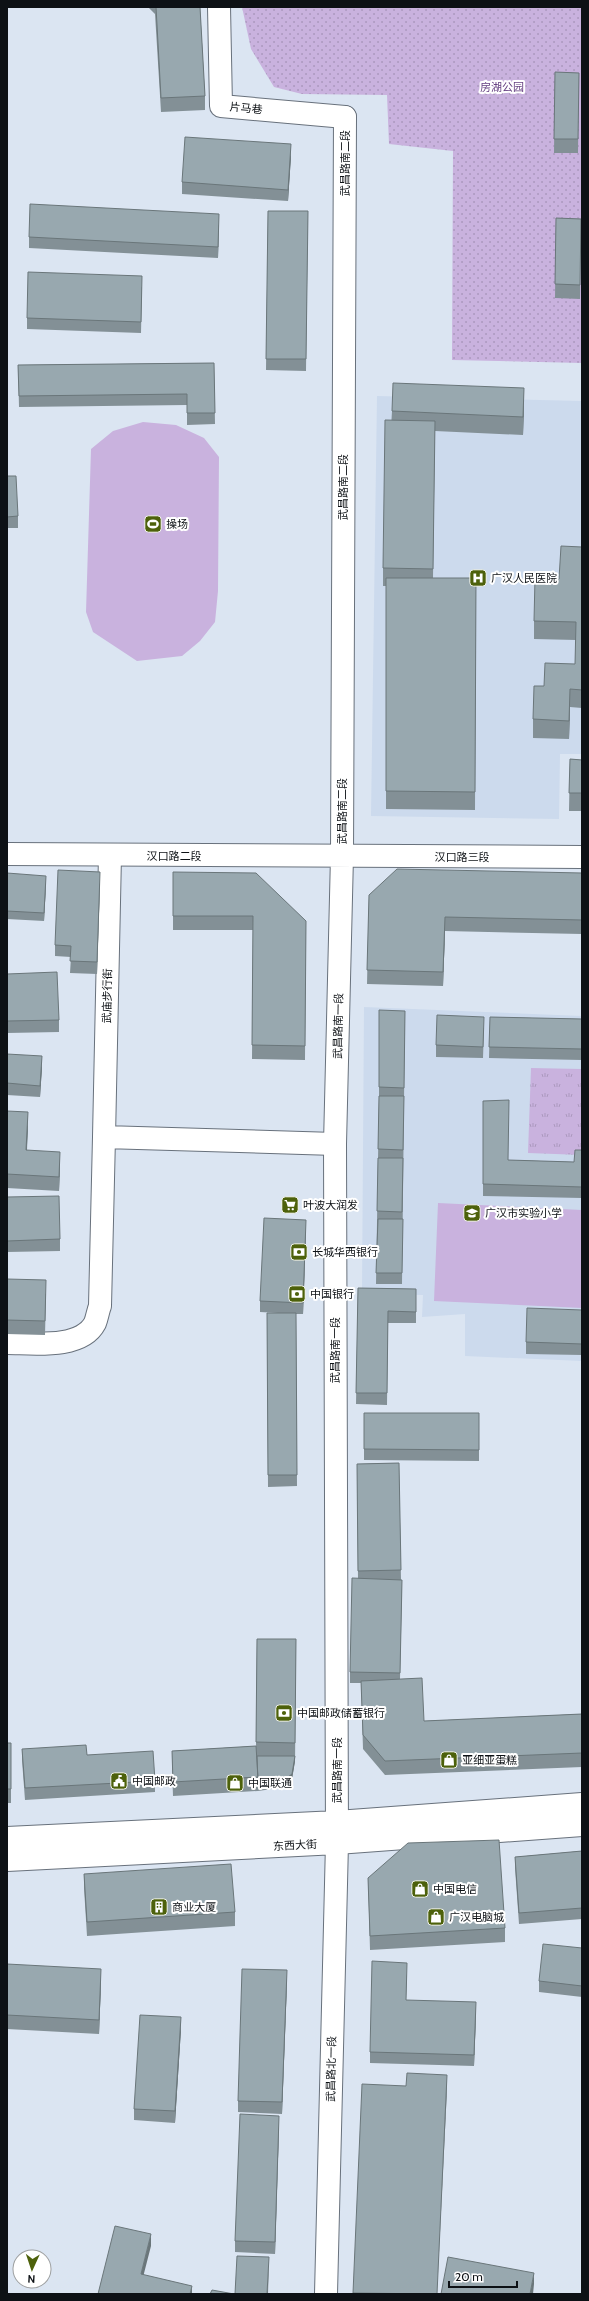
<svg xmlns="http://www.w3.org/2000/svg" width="589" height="2301" font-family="Cabin,'Noto Sans SC',sans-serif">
  <defs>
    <pattern id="grass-tufts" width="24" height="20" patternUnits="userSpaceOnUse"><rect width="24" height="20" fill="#c9b2de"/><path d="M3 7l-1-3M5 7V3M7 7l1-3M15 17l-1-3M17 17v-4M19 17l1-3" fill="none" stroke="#ab98be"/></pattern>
    <pattern id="park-dots" width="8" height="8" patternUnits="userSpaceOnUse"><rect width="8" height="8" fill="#c9b2de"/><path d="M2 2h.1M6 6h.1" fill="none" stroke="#ab98be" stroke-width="1.8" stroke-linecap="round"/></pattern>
  </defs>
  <rect width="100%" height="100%" fill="#dbe5f2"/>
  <!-- built -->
  <path fill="#ccdaed" d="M377,396L582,401V754H560L559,819L371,816Z
    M364,1007L582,1016V1361L465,1356V1314L422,1317L423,1295L362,1294Z"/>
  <!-- grass -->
  <path fill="url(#grass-tufts)" d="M531,1068L582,1069V1155L528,1153Z"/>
  <!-- park -->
  <path fill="url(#park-dots)" d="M242,7H582V363L452,360L453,151L389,144L387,95L302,94L274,87L251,49Z"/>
  <!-- pitch -->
  <path fill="#c9b2de" d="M143,422L176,425L204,438L219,457L218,591L215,622L200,641L182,656L137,661L93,632L86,612L91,449L113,431Z
    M438,1203L582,1210V1308L434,1301Z"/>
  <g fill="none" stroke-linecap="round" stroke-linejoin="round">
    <defs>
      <path id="street" d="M219,7L221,106L345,117
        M104,1137L110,855
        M7,1343C31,1343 81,1350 95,1323C97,1318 98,1311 100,1306L104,1137L335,1144"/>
      <path id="secondary" d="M7,854L582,857
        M7,1838L337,1822L582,1804
        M7,1860L337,1843L582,1825
        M326,2294L337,1843L335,1144L342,856L345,117"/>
    </defs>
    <!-- street casing -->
    <use href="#street" stroke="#68717c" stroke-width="24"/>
    <!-- secondary casing -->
    <use href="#secondary" stroke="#68717c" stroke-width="24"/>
    <!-- street -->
    <use href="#street" stroke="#fff" stroke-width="22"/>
    <!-- secondary -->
    <use href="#secondary" stroke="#fff" stroke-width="22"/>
  </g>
  <!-- wall -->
  <path fill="#839096" d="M148,7H200L205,96V110L161,112L155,14Z
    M555,72L579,73L578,153H554Z
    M291,156L288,201L182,194V182Z
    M268,211H308L306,371L266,370Z
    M556,218L581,219L580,299L555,298Z
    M219,225L218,258L29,248V237Z
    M142,287L141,333L27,329V318Z
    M214,363L215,424L187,425V405L19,407L18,365Z
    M524,406L523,435L435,431L433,578H476L475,810L386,809V586H383V568L392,411Z
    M7,476L18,516V528H7Z
    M582,547V708L570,707L569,739L533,738V719L544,686L575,664L576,640L534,639V621L559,579Z
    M570,759L582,760V811H569Z
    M173,872L306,921L305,1060L252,1059L253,930H173Z
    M7,873L46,884L44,921L7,919Z
    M582,873V934L445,931L443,986L367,984L369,895Z
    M100,883L97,974L70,973L71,957L55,956V945Z
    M7,934V973L59,1020V1032L7,1033Z
    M405,1011L402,1284H376L379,1098V1087Z
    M490,1017L582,1019V1060L489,1058Z
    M484,1028L483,1058L436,1057V1045Z
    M7,1054L42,1067L40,1097L7,1095Z
    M483,1101L508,1160L574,1162L582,1150V1198L483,1196Z
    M7,1111L28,1126L27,1150L60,1166L59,1191L7,1188Z
    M7,1197L60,1239V1251L7,1252Z
    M306,1232L303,1314H296L297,1486L268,1487L267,1313H278L260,1312V1301Z
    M7,1279L46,1294L45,1335L7,1334Z
    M358,1288L416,1289V1323H388L387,1405L356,1404Z
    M582,1310V1355L526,1354V1342Z
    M364,1413H479V1461L364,1460Z
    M399,1463L401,1580L402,1591L400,1679L424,1721L582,1714V1767L385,1775L363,1749L361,1683H350V1672L358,1579L357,1464Z
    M257,1639H296L295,1761L292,1779L279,1788L258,1791L173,1796L172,1765V1751L256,1746Z
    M7,1743H11V1803H7Z
    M22,1749L87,1755L155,1781V1792L25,1800L22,1760Z
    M582,1851V1919L519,1924L515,1868V1857Z
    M84,1874L235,1912V1926L87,1936L84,1888Z
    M368,1878L505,1928V1942L370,1950Z
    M582,1948V1997L539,1992V1981Z
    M7,1964L101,1983L99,2034L7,2029Z
    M407,1974L406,2000L476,2014L474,2066L370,2063V2052Z
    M287,1981L282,2114L238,2112V2101Z
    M181,2029L175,2123L134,2120V2109Z
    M279,2127L275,2254L235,2252V2241Z"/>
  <!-- shaded-wall -->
  <path fill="#6a767a" d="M291,144V156L288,201V190Z
    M219,214V225L218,258V247Z
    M524,388V406L523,435V417Z
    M570,689V707L569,739V721Z
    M100,872V883L97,974V962Z
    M46,876V884L44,921V913Z
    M445,917V931L443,986V972Z
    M42,1056V1067L40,1097V1086Z
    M28,1112V1126L26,1164V1150Z
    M60,1152V1166L59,1191V1177Z
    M306,1220V1232L303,1314V1303Z
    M296,1639L295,1761L292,1779L279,1788V1784L295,1756Z
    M101,1969V1983L99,2034V2020Z
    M287,1970V1981L282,2114V2102Z
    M476,2002V2014L474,2066V2055Z
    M181,2017V2029L175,2123V2111Z
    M447,2075V2089L437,2294Z
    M279,2116V2127L275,2254V2242Z
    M151,2234V2246L141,2285V2274Z
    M269,2257L268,2294H267Z
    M534,2273V2284L533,2294H530Z
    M192,2286V2294H190Z"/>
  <!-- building -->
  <path fill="#98a8af" stroke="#6a767a" d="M156,7H200L205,96L161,98Z
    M555,72L579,73L578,139H554Z
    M185,137L291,144L288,190L182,182Z
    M30,204L219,214L218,247L29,237Z
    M268,211H308L306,359H266Z
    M556,218L581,219L580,285L555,284Z
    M28,272L142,276L141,322L27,318Z
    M214,363L215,413H187V394L19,396L18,365Z
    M393,383L524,388L523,417L392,411Z
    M385,420L435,421L433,569L383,568Z
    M7,476H16L18,516L7,517Z
    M561,546L582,547V690L570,689L569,721L533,719L534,686H544L545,663L575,664L576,622L534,621L535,578L559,579Z
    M386,578H476L475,792L386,791Z
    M570,759L582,760V793H569Z
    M397,869L582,873V920L445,917L443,972L367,970L369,895Z
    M58,870L100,872L97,962L70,961L71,946L55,945Z
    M173,872L256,873L306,921L305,1046L252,1045L253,916H173Z
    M7,873L46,876L44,913L7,911Z
    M57,972L59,1020L7,1021V974Z
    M379,1010L405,1011L404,1088L379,1087Z
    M437,1015L484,1017L483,1047L436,1045Z
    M490,1017L582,1019V1049L489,1047Z
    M7,1054L42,1056L40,1086L7,1083Z
    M379,1096H404L403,1150L378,1149Z
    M509,1100L508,1160L574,1162L575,1150H582V1187L483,1184V1101Z
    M7,1111L28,1112L26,1150L60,1152L59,1177L7,1174Z
    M378,1158H403L402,1212L377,1211Z
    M59,1196L60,1239L7,1241V1197Z
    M264,1218L306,1220L303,1303L260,1301Z
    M378,1219H403L402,1273H376Z
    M7,1279L46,1280L45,1321L7,1320Z
    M358,1288L416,1289V1312L388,1311L387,1393H356Z
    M527,1308L582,1310V1344L526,1342Z
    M267,1313H296L297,1475H268Z
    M364,1413H479V1450L364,1449Z
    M399,1463L401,1570L358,1571L357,1464Z
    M352,1578L402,1580L400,1673L350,1672Z
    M257,1639H296L295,1743L256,1742Z
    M422,1678L424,1721L582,1714V1753L385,1761L363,1735L361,1681Z
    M7,1743H11V1789H7Z
    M86,1745L87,1755L153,1751L155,1781L25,1788L22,1749Z
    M256,1746L258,1777L173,1782L172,1751Z
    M257,1756H295L292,1774L279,1784L258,1787Z
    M499,1840L505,1928L370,1936L368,1878L408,1843Z
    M582,1851V1908L519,1913L515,1857Z
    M231,1864L235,1912L87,1922L84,1874Z
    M543,1944L582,1948V1986L539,1981Z
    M372,1961L407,1963L406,2000L476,2002L474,2055L370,2052Z
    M7,1964L101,1969L99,2020L7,2015Z
    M242,1969L287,1970L282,2102L238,2101Z
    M140,2015L181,2017L175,2111L134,2109Z
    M407,2073L447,2075L437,2294L353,2293L362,2084L406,2086Z
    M240,2114L279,2116L275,2242L235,2241Z
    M115,2226L151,2234L141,2274L192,2286L190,2294H98Z
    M237,2256L269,2257L267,2294H235Z
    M448,2257L534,2273L530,2294H441Z
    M212,2290L234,2294H210Z"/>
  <!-- icons -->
  <defs>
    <symbol id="stadium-square" viewBox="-11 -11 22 22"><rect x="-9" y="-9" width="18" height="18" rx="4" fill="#4d610b" stroke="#fff"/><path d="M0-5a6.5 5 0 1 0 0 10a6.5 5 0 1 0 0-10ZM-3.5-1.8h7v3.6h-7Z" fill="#fff"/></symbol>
    <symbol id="hospital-square" viewBox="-11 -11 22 22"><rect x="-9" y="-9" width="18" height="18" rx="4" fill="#4d610b" stroke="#fff"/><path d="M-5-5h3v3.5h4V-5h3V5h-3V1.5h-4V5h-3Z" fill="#fff"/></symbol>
    <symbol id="supermarket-square" viewBox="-11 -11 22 22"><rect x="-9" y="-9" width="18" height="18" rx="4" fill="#4d610b" stroke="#fff"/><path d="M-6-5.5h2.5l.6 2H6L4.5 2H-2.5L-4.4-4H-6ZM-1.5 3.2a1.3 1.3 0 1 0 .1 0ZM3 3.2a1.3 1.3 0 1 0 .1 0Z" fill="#fff"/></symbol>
    <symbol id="school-square" viewBox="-11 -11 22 22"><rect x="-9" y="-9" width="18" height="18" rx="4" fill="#4d610b" stroke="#fff"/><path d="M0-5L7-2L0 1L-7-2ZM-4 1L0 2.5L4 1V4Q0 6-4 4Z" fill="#fff"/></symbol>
    <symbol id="bank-square" viewBox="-11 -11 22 22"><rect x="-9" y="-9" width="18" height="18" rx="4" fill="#4d610b" stroke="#fff"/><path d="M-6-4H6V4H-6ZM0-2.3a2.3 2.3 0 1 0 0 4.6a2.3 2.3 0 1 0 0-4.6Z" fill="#fff"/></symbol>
    <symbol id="shop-square" viewBox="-11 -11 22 22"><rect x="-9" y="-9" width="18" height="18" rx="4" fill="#4d610b" stroke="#fff"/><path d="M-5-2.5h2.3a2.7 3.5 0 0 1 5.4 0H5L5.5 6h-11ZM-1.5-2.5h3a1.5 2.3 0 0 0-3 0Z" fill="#fff"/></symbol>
    <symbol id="civic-square" viewBox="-11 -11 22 22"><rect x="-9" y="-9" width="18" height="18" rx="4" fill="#4d610b" stroke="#fff"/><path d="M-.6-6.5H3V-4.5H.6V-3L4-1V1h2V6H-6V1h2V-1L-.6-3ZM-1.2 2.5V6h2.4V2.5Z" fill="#fff"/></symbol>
    <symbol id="building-square" viewBox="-11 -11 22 22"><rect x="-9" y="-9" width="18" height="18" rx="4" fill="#4d610b" stroke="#fff"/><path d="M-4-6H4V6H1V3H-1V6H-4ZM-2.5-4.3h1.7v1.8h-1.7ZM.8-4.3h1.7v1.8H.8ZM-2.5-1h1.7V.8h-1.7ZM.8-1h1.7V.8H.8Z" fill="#fff"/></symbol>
  </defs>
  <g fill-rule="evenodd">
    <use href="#stadium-square" x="143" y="514" width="20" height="20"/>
    <use href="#hospital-square" x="468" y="568" width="20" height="20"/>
    <use href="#supermarket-square" x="280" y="1195" width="20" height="20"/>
    <use href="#school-square" x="462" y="1203" width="20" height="20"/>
    <use href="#bank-square" x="289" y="1242" width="20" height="20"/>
    <use href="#bank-square" x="287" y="1284" width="20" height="20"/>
    <use href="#bank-square" x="274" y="1703" width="20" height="20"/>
    <use href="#shop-square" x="439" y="1750" width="20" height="20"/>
    <use href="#civic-square" x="109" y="1771" width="20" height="20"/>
    <use href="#shop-square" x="225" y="1773" width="20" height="20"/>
    <use href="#shop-square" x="410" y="1879" width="20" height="20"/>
    <use href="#building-square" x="149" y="1897" width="20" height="20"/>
    <use href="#shop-square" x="426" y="1907" width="20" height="20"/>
  </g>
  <g text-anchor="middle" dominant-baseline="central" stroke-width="4" stroke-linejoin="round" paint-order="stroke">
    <!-- park labels -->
    <g font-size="11" fill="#664182" stroke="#fff">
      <text x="502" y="87">房湖公园</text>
    </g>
    <!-- street labels -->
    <g font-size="11" fill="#0d1115" stroke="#fff">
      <text transform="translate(246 108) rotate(5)">片马巷</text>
      <text transform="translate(345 163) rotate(-90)">武昌路南二段</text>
      <text transform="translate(343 487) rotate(-90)">武昌路南二段</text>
      <text transform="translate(342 811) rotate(-90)">武昌路南二段</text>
      <text x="174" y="856">汉口路二段</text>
      <text x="462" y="857">汉口路三段</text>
      <text transform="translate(107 996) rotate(-89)">武庙步行街</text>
      <text transform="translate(338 1026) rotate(-89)">武昌路南一段</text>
      <text transform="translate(335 1350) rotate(-90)">武昌路南一段</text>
      <text transform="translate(337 1770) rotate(-90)">武昌路南一段</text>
      <text transform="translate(295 1845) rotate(-3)">东西大街</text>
      <text transform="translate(331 2069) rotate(-89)">武昌路北一段</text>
    </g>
    <!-- poi labels -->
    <g font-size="11" fill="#0d1115" stroke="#fff" text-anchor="start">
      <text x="166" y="524">操场</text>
      <text x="491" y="578">广汉人民医院</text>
      <text x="303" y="1205">叶波大润发</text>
      <text x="485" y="1213">广汉市实验小学</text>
      <text x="312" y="1252">长城华西银行</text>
      <text x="310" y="1294">中国银行</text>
      <text x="297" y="1713">中国邮政储蓄银行</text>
      <text x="462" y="1760">亚细亚蛋糕</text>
      <text x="132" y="1781">中国邮政</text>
      <text x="248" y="1783">中国联通</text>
      <text x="433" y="1889">中国电信</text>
      <text x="172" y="1907">商业大厦</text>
      <text x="449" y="1917">广汉电脑城</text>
    </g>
  </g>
  <!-- border -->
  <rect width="589" height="2301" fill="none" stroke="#0d1115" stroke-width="16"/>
  <!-- north arrow -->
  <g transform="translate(32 2269) rotate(183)"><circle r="19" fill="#ffffff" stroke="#9ea0a1"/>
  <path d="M0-3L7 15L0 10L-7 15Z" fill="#4d610b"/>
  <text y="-6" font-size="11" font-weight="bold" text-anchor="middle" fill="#0d1115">N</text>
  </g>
  <!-- scale -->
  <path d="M449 2281v6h68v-6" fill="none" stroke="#0d1115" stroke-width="2"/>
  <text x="455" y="2281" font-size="12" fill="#0d1115" stroke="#ffffff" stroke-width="3" paint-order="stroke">20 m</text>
</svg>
